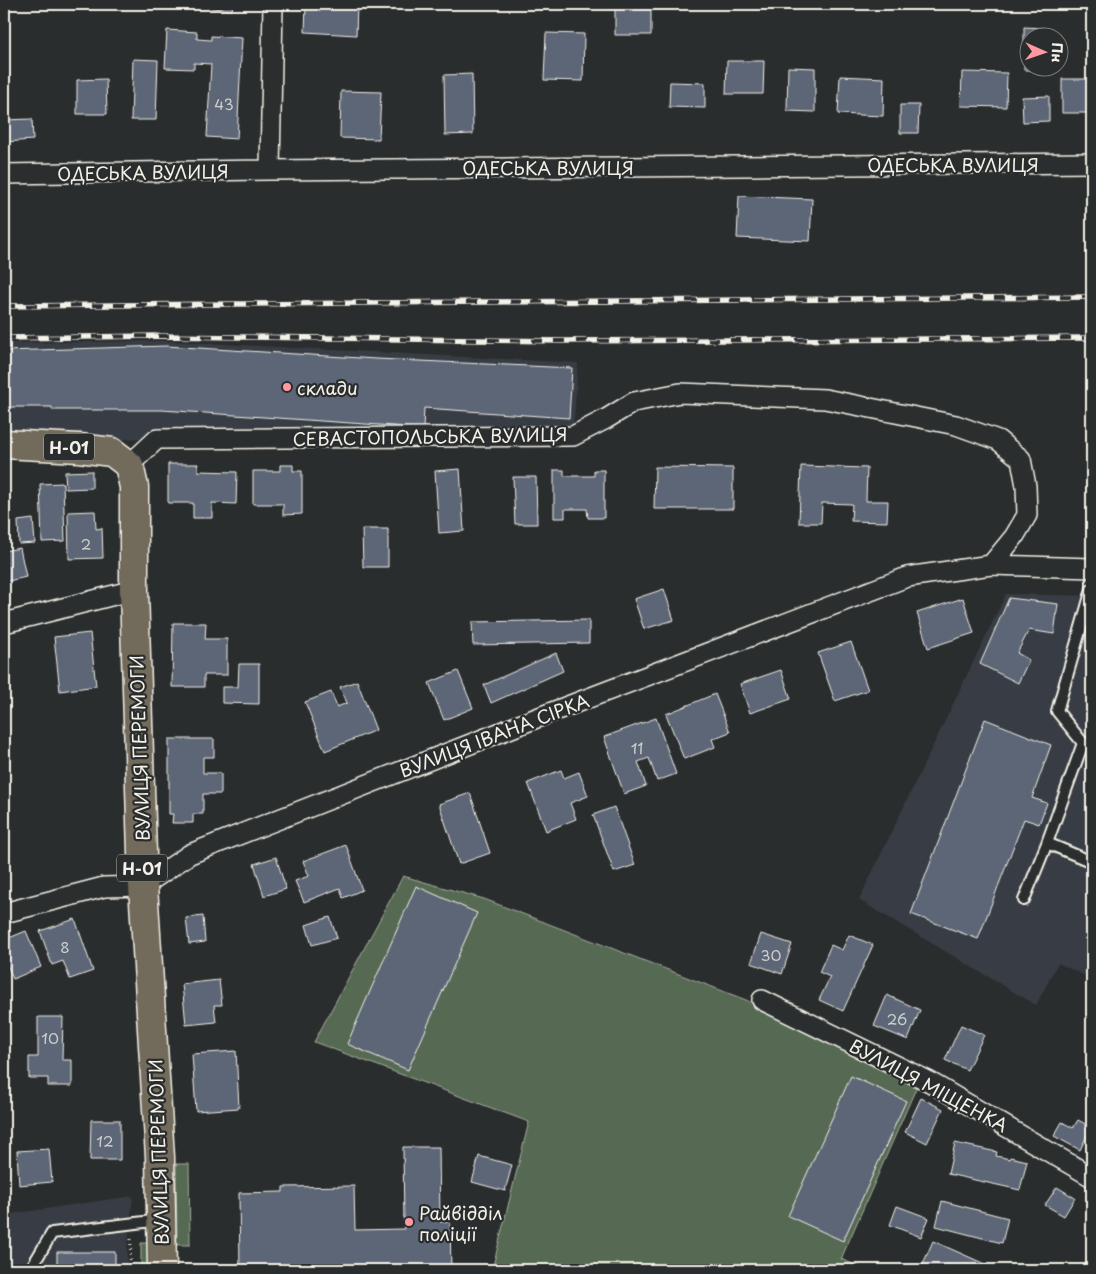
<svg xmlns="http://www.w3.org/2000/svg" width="1096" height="1274" font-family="'Playpen Sans',sans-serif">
  <rect width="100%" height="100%" fill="#2a2d2e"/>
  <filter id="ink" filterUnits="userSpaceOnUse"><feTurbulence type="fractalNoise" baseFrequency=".02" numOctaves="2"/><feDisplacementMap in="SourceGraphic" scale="10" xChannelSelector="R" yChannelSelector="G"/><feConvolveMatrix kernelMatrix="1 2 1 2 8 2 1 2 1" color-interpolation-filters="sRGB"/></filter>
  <g filter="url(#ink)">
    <!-- built -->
    <path fill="#393e44" d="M166,341L578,363L573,433L158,436L79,444L4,440V343Z
      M1006,594L1092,596V979L1058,963L1036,1005L859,900Z
      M133,1196L127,1249V1270H4V1215Z"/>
    <!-- green -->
    <path fill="#576953" stroke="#a6ad9e" d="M403,876L484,899L746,1000L917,1086L841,1259L867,1270H492L529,1122L314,1042Z
      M176,1164H189L190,1245H177Z
      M141,1243H152V1270H141Z"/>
    <!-- building -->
    <path fill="#5c6677" stroke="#f4f1e8" d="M192,4H233L232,10L192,6Z
      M306,4L357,6L356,35L305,32Z
      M615,4H651V35H615Z
      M1024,27L1045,28V38H1028V68H1045V70H1024Z
      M167,30L197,32V39L211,40V36L242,38L237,139L207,137L211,64L194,63V69L165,68Z
      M546,33L584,34L583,81L544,80Z
      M133,59L158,60L156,120H131Z
      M727,61H764L763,94H726Z
      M788,67L815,68V112L787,111Z
      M962,72L1007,73L1006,107L961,106Z
      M472,74L473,134L445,135L444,75Z
      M840,76L884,78L883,116L838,114Z
      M106,79L107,114H77V80Z
      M1062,79H1092V113H1062Z
      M670,82L705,83V108L669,107Z
      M341,91L381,92L379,139L340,138Z
      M1049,96V121L1023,122L1022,97Z
      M900,105H919L918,133H900Z
      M32,119L33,140L4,142V120Z
      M739,196L812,199L810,241L737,238Z
      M166,346L376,359L572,368L569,418L424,408L423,428L162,410H52V407H4V351Z
      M168,464H198V471L237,472L236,504L212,503V518H193V503H168Z
      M280,465H293V471H302V514L283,515V504H253V471H280Z
      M801,466L867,468L866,501H888L887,522L851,521L852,504L822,503L821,523H799Z
      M655,467L733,468V509H654Z
      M460,469L464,531L439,533L435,471Z
      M554,470H564V476H594V470H604V518H588L587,509H565V518H554Z
      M92,471V488L66,489L65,472Z
      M513,477H536L537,524H515Z
      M63,483L65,541L42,542L40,484Z
      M95,511L96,529L102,528L103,558L69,559L68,512Z
      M33,519L35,543L19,544L18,521Z
      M362,529H388V567H363Z
      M20,548L26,577L4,582V551Z
      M664,589L674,620L644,629L634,599Z
      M963,598L974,633L928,648L917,613Z
      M1009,598L1058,604L1054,634L1029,630L1017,653L1029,660L1018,683L980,664Z
      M589,620V643L473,645L472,622Z
      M173,623H206L205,639H227V675H204V687H172Z
      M90,633L96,686L60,691L54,637Z
      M851,642L868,690L835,701L818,653Z
      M556,653L563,671L491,703L484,685Z
      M239,664H259V704L222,703V687H238Z
      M781,670L791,699L750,713L740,684Z
      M458,671L473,708L444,720L429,683Z
      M357,681L376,730L325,751L305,702L331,692L337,707L347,703L340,687Z
      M715,694L730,732L712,739L715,747L684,759L666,714Z
      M1092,694V714L1088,713Z
      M656,718L676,774L657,781L649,758L638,762L646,786L624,794L604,737Z
      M985,719L1051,745L1032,798L1047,803L1039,824L1024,819L978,939L911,914Z
      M169,739H214V757H203V773H221V794H203V814H193V823H172L173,814H169Z
      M561,770L564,778L579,772L588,796L570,803L576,819L546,831L528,783Z
      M470,793L490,853L459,864L439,804Z
      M614,807L635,865L614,872L593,815Z
      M346,845L362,890L343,898L340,888L304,902L295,881L309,876L303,861Z
      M276,857L286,889L264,896L254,864Z
      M416,886L477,913L408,1070L347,1044Z
      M203,916L205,942L189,944L186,918Z
      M330,917L337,938L312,945L306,925Z
      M75,919L93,971L70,979L63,961L52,965L40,931Z
      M26,931L41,967L13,979L4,957V940Z
      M761,934L792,944L782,974L751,963Z
      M849,935L873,945L843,1011L819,1000L830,977L819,972L831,945L842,950Z
      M219,980L222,1005H214L216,1022L186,1025L182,984Z
      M887,995L920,1010L908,1040L874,1026Z
      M38,1017H63L62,1060H72V1086H48V1078H29V1057H38Z
      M961,1025L984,1035L967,1070L945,1060Z
      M236,1051L239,1108L196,1111L192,1054Z
      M851,1076L906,1101L843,1241L788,1216Z
      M921,1098L943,1109L927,1143L905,1132Z
      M91,1120H120V1160H90Z
      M1078,1120L1091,1127L1080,1150L1054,1136L1062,1122L1073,1128Z
      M955,1143L997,1152L996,1156L1010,1159V1157L1027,1161L1020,1190L948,1174Z
      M403,1147H439L440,1222H450L451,1269H433V1270H240L239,1193L283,1192V1187L354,1186L355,1230L404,1229Z
      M49,1149L52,1182L19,1185L17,1151Z
      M479,1156L512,1165L505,1191L472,1182Z
      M1057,1187L1075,1198L1064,1216L1045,1205Z
      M942,1201L1008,1218L1002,1243L936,1226Z
      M897,1206L929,1218L921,1237L890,1225Z
      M933,1241L987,1265L985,1270H932L922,1266Z
      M57,1252H115V1270H57Z"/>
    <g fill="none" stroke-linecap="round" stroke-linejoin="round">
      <defs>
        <path id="lane" d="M1047,843L1092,862
          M1024,900L1047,843L1083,743L1057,711L1092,589
          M30,1270L52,1233L161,1220"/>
        <path id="street" d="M270,170L273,4
          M4,174L270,170L1092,163
          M129,465L157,439L573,436L606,419L634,402L680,393L825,399L956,425L998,440L1021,459L1026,486L1027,515L1014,537L991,565L1092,568
          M4,623L134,590
          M4,913L104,887L143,886L190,854L552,712L907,577L991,565
          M762,1000L930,1082L1092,1177"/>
        <path id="primary" d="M4,444L79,448L112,452L129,465L134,487V590L143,886L160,1157L162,1270"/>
      </defs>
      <!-- lane casing -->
      <use href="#lane" stroke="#f4f1e8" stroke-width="14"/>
      <!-- street casing -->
      <use href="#street" stroke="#f4f1e8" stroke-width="22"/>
      <!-- primary casing -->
      <use href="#primary" stroke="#f4f1e8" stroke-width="31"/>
      <!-- path -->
      <path stroke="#f4f1e8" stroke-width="3" stroke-dasharray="1 4" stroke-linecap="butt" d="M130,1270L131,1238"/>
      <!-- lane -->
      <use href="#lane" stroke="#2a2d2e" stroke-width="10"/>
      <!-- street -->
      <use href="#street" stroke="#2a2d2e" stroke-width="19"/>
      <!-- primary -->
      <use href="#primary" stroke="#726b5a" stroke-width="28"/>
      <defs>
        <path id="rail" d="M4,306L1092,297
          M4,338L159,336L562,341L1092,338"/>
      </defs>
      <!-- rail casing -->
      <use href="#rail" stroke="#f4f1e8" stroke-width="5.5"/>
      <!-- rail -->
      <use href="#rail" stroke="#2a2d2e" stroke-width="4" stroke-dasharray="11" stroke-linecap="butt"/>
    </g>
  </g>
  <!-- markers -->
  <g fill="#ff9aa2" stroke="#2a2d2e" stroke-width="2">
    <circle cx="287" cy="387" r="5"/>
    <circle cx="409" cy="1222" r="5"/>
  </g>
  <g text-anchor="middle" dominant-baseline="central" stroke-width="4.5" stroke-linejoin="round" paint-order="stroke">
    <!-- number labels -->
    <g font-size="15" fill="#cececc">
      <text x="224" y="103">43</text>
      <text x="86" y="543">2</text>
      <text x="637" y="747">11</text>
      <text x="65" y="946">8</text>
      <text x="771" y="954">30</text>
      <text x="897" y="1018">26</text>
      <text x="50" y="1037">10</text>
      <text x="105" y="1140">12</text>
    </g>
    <!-- shield labels -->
    <g fill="#2a2d2e" stroke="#b7b6b0" stroke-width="1">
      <rect x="44" y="433.5" width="50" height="27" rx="4"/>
      <rect x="117" y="854.5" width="50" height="27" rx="4"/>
    </g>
    <g font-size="16" font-weight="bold" fill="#f4f1e8">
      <text x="69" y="447">Н-01</text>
      <text x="142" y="868">Н-01</text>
    </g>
    <!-- street labels -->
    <g font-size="18" fill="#f4f1e8" stroke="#2a2d2e">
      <text x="953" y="164">ОДЕСЬКА ВУЛИЦЯ</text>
      <text x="548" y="167">ОДЕСЬКА ВУЛИЦЯ</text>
      <text transform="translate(143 172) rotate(-1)">ОДЕСЬКА ВУЛИЦЯ</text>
      <text transform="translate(430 436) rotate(-1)">СЕВАСТОПОЛЬСЬКА ВУЛИЦЯ</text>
      <text transform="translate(494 735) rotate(-21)">ВУЛИЦЯ ІВАНА СІРКА</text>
      <text transform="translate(139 748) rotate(-92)">ВУЛИЦЯ ПЕРЕМОГИ</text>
      <text transform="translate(929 1085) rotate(28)">ВУЛИЦЯ МІЩЕНКА</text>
      <text transform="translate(158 1152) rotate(-92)">ВУЛИЦЯ ПЕРЕМОГИ</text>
    </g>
    <!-- poi labels -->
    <g font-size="18" fill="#f4f1e8" stroke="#2a2d2e" text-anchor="start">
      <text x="297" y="387">склади</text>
      <text x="419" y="1212">Райвідділ<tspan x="419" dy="21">поліції</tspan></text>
    </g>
  </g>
  <!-- margin -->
  <rect width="1096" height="1274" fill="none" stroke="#2a2d2e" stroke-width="20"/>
  <rect x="10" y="10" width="1076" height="1254" fill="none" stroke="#f4f1e8" stroke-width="2" filter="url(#ink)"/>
  <!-- north arrow -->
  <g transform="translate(1044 52) rotate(92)"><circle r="24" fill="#2a2d2e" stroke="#7b7b78"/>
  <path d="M0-4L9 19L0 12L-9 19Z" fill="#ff9aa2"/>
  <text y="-8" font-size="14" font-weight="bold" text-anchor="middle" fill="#f4f1e8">Пн</text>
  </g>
</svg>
